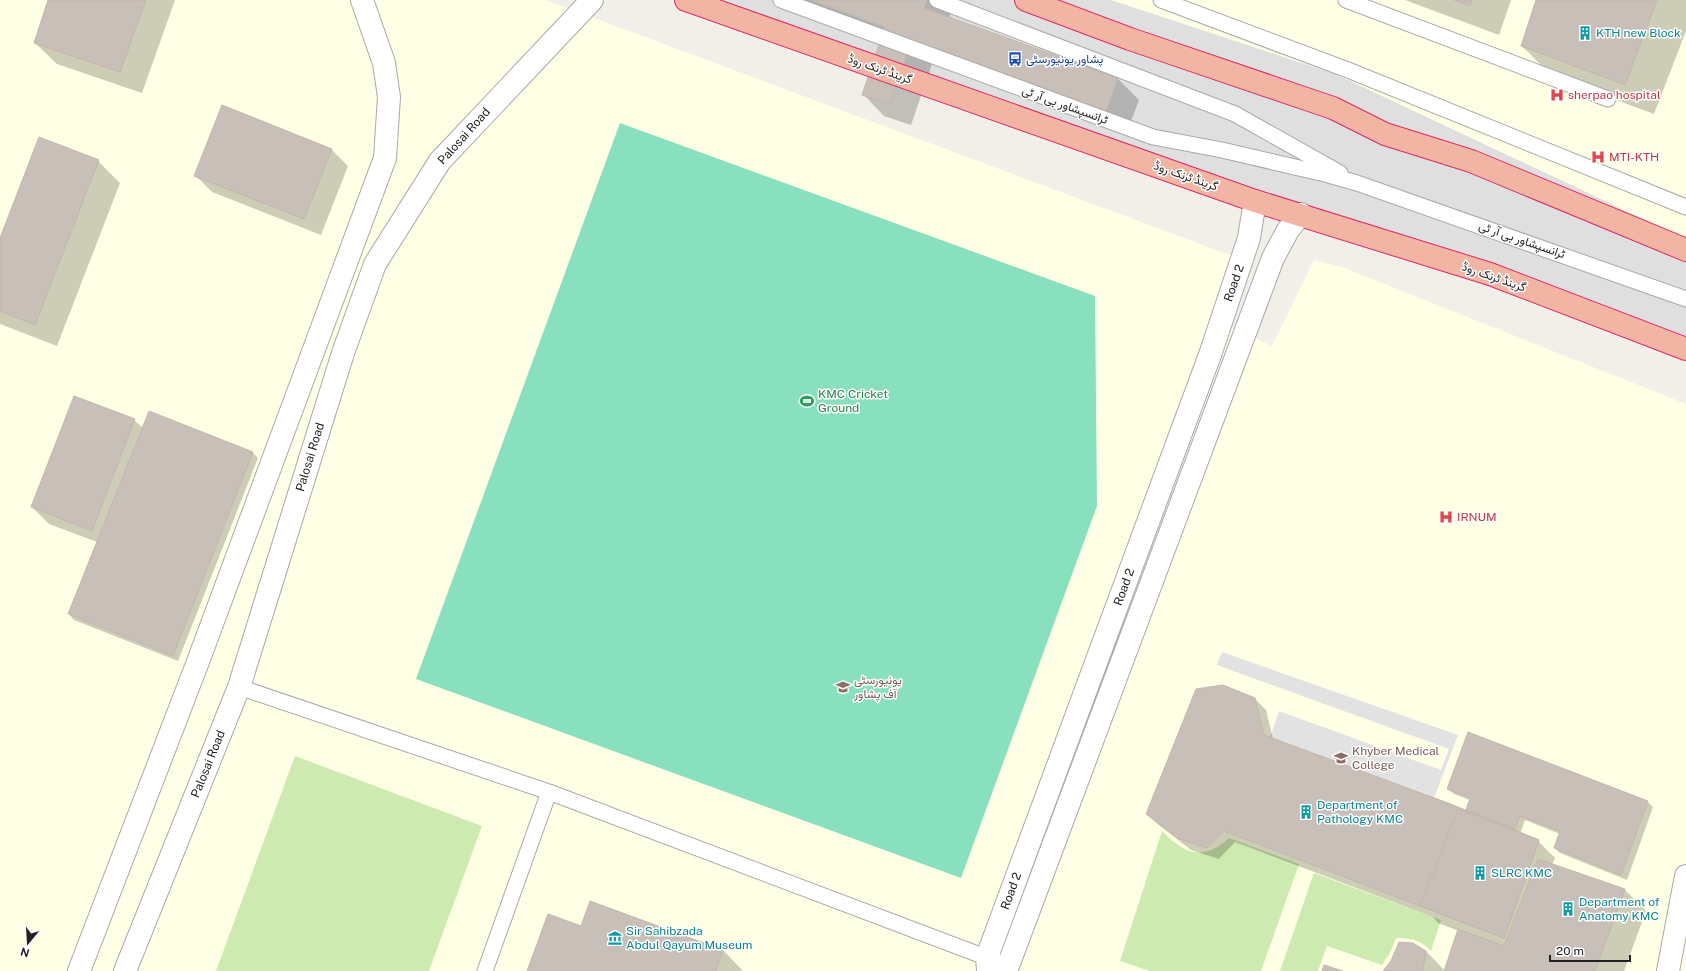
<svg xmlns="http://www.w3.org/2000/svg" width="1686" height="971" font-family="'Public Sans',Vazirmatn,sans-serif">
  <rect width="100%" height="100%" fill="#f2efe9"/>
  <!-- residential -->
  <path fill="#e0dfdf" d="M699,0H1686V353Z"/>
  <!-- education -->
  <path fill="#ffffe5" d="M0,0H546L1243,260L1219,322L1272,346L1314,260L1345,268L1686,404V971H0Z
    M1111,0H1686V239L1335,74Z"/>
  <!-- grass -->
  <path fill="#cdebb0" d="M295,756L482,826L429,971H216Z
    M1162,831C1185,855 1203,861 1229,838L1299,864L1261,971H1150L1120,961Z
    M1314,873L1441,920L1431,951C1421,940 1411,938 1396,938L1390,953L1382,965L1327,946L1318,971H1280Z"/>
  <!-- pitch -->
  <path fill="#88e0be" d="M620,123L1095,296L1097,506L961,878L416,679Z"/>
  <!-- parking -->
  <path fill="#e2e2e2" d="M1222,652L1458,735L1434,798L1270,737L1279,711L1441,770L1449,749L1217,665Z"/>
  <!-- shadow -->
  <path fill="#0003" d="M49,0H175L142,93L57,64L35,43Z
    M775,0H955L949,18L1118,79L1139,100L1127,131L933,61L911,125L884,116L863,94L882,39Z
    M1405,0H1511L1499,35Z
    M1537,0H1686V31L1654,114L1552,76L1522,46Z
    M332,150L348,166L321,235L212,192L195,175Z
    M98,161L120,183L57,346L0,324V240Z
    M134,420L143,428L253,453L258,458L178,661L74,620L69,614L97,542L49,524L32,507Z
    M1255,699L1266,710L1273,739L1473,816L1467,810L1470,800L1454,794L1448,789L1648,802L1653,807L1627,880L1560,853L1555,848L1560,834L1525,820L1520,834L1538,841L1555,858L1552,865L1625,890L1646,911L1624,971H1384L1426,951L1445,971L1459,931L1438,923L1433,917L1235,842L1219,859L1191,850L1159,825L1147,814Z
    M590,902L723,950L743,971H528L582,927Z"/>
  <!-- building -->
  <path fill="#c7bfb8" stroke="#c4b6ab" d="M48,0H146L120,72L34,43Z
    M811,0H927L924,8L1118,78L1106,111L912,40L890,104L862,95L885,27Z
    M1454,0H1472L1470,6Z
    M1536,0H1657L1625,85L1521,46Z
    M222,105L332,149L304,219L194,176Z
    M39,137L99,160L35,325L0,311V238Z
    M74,396L135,419L92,531L31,507Z
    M149,411L253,452L173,656L68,614Z
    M1223,685L1255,698L1264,735L1448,803L1539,840L1504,938L1224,831L1207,848L1179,839L1146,814L1196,689Z
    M1468,732L1648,801L1621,875L1554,848L1560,831L1520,816L1515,829L1466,810L1470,798L1447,789Z
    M1458,809L1539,840L1504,938L1420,906Z
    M1538,859L1625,889L1595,971H1444L1458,929L1504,946Z
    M590,901L723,950L716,971H527L548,914L581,926Z
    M1399,942L1413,943L1426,951L1423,971H1383L1391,961Z
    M1324,965L1343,971H1322Z"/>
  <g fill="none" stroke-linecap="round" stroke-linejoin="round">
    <defs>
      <path id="service" d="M781,0L1153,137L1222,150L1325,174L1357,183L1686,299
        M937,0L1235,114L1340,173
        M1161,0L1348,70L1686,207
        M1346,0L1608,99
        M239,687L549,792L996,961
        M485,971L549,792"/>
      <path id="minor" d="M1668,971L1686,876"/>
      <path id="tertiary" d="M79,971L199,659L385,158L389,97L384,63L362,0
        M125,971L239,687L343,353L375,264L440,161L592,0
        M988,971L987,957L1211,352L1249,238L1255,201
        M1003,971L1008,966L1273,258L1288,230L1301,214"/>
      <path id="trunk" d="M686,0L1255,201L1490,274L1686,349
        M1026,0L1130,39L1333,108L1385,134L1471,161L1686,250"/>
    </defs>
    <!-- service casing -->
    <use href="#service" stroke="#a9a9a9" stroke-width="17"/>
    <!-- minor casing -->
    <use href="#minor" stroke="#a9a9a9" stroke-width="24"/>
    <!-- tertiary casing -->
    <use href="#tertiary" stroke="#a9a9a9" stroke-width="24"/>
    <!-- trunk casing -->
    <use href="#trunk" stroke="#dc2a67" stroke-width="24"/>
    <!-- service -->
    <use href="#service" stroke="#fff" stroke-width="15"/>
    <!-- minor -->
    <use href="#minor" stroke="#fff" stroke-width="22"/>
    <!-- tertiary -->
    <use href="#tertiary" stroke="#fff" stroke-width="22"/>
    <!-- trunk -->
    <use href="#trunk" stroke="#f2b4a3" stroke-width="22"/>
  </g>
  <!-- icons -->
  <defs>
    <symbol id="building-bare" viewBox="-9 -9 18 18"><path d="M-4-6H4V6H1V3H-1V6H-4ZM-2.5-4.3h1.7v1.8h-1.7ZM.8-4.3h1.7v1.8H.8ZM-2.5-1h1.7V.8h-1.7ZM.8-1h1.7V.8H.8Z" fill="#0f9aa8" stroke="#fff" stroke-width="2.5" paint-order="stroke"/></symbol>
    <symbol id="bus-bare" viewBox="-9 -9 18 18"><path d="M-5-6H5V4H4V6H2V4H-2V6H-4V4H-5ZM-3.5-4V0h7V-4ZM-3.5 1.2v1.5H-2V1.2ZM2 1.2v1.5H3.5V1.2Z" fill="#1a4fb4" stroke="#fff" stroke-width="2.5" paint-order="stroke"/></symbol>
    <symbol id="hospital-bare" viewBox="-9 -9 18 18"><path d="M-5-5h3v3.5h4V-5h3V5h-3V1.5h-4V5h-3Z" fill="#e0444e" stroke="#fff" stroke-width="2.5" paint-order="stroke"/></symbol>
    <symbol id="stadium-bare" viewBox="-9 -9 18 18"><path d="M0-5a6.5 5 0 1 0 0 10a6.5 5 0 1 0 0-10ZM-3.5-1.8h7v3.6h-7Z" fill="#2e9e5b" stroke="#fff" stroke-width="2.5" paint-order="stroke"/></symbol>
    <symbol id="university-bare" viewBox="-9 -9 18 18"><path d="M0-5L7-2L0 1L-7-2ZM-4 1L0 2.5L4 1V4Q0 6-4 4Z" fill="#8d6e63" stroke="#fff" stroke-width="2.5" paint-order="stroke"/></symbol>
    <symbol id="museum-bare" viewBox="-9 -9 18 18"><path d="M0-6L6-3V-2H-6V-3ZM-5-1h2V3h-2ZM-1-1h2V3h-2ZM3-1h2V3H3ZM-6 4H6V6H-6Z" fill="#0f9aa8" stroke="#fff" stroke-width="2.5" paint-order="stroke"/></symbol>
  </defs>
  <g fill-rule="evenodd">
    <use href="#building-bare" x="1575" y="23" width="20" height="20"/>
    <use href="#bus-bare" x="1005" y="49" width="20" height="20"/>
    <use href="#hospital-bare" x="1547" y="85" width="20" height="20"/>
    <use href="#hospital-bare" x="1588" y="147" width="20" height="20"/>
    <use href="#stadium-bare" x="797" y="391" width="20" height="20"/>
    <use href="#hospital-bare" x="1436" y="507" width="20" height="20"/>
    <use href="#university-bare" x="833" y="677" width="20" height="20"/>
    <use href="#university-bare" x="1331" y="748" width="20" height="20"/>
    <use href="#building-bare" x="1296" y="802" width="20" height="20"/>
    <use href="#building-bare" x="1470" y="863" width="20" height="20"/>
    <use href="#building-bare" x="1558" y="899" width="20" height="20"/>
    <use href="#museum-bare" x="605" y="928" width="20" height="20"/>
  </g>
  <g text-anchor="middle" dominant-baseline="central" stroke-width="3" stroke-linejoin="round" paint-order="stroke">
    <!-- culture labels -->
    <g font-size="12" fill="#0d838f" stroke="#fff" text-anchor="start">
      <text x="1596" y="33">KTH new Block</text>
      <text x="1317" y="805">Department of<tspan x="1317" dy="14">Pathology KMC</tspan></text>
      <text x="1491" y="873">SLRC KMC</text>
      <text x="1579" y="902">Department of<tspan x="1579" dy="14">Anatomy KMC</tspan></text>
      <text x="626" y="931">Sir Sahibzada<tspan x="626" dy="14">Abdul Qayum Museum</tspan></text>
    </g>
    <!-- transit labels -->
    <g font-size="12" fill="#164399" stroke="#fff" text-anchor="start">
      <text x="1026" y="59">پشاور یونیورسٹی</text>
    </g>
    <!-- street labels -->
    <g font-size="12" fill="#222" stroke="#fff">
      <text transform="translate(880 69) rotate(19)">گرینڈ ٹرنک روڈ</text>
      <text transform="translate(1065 105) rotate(20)">ٹرانسپشاور بی آر ٹی</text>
      <text transform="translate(464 136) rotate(-48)">Palosai Road</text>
      <text transform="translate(1186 176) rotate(19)">گرینڈ ٹرنک روڈ</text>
      <text transform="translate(1522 240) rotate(19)">ٹرانسپشاور بی آر ٹی</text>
      <text transform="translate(1494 277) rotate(19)">گرینڈ ٹرنک روڈ</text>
      <text transform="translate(1234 283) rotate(-71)">Road 2</text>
      <text transform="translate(310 457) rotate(-73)">Palosai Road</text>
      <text transform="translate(1124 587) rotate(-70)">Road 2</text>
      <text transform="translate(208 764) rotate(-68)">Palosai Road</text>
      <text transform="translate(1011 891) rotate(-70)">Road 2</text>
    </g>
    <!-- health labels -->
    <g font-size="12" fill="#be3a42" stroke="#fff" text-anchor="start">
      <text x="1568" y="95">sherpao hospital</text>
      <text x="1609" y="157">MTI-KTH</text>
      <text x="1457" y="517">IRNUM</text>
    </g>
    <!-- leisure labels -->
    <g font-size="12" fill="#27864d" stroke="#fff" text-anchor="start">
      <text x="818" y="394">KMC Cricket<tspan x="818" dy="14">Ground</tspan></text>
    </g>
    <!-- education labels -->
    <g font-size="12" fill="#785e54" stroke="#fff" text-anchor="start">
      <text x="854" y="680">یونیورسٹی<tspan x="854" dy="14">آف پشاور</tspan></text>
      <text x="1352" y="751">Khyber Medical<tspan x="1352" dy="14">College</tspan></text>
    </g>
  </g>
  <!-- north arrow -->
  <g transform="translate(28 943) rotate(198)" stroke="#ffffff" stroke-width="3" paint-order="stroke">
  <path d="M0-3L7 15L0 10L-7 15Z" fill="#222222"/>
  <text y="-6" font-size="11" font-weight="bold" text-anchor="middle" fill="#222222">N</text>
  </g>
  <!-- scale -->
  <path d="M1550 955v6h80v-6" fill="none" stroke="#222222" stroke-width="2"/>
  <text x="1556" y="955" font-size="12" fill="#222222" stroke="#ffffff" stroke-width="3" paint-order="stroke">20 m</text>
</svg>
